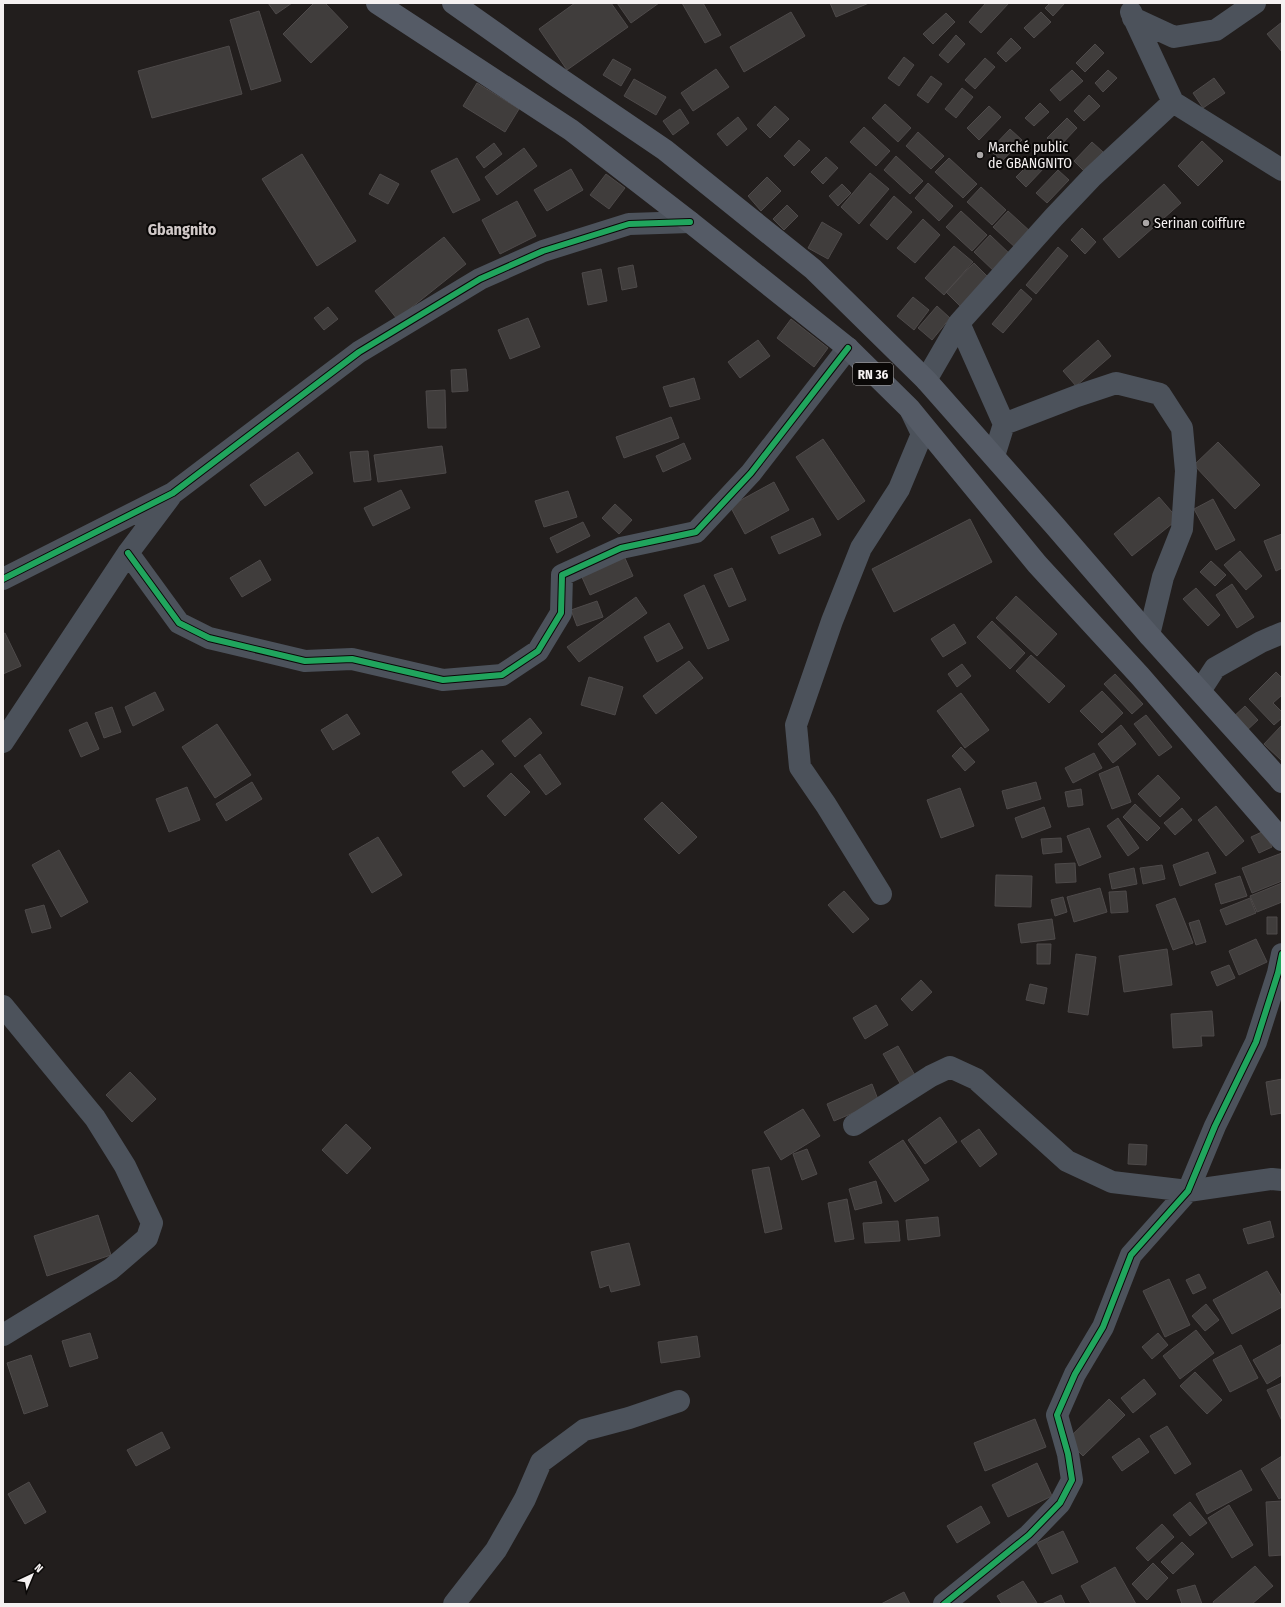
<svg xmlns="http://www.w3.org/2000/svg" width="1285" height="1607" font-family="'Fira Sans Condensed',sans-serif">
  <rect width="100%" height="100%" fill="#221e1d"/>
  <!-- building -->
  <path fill="#403d3c" stroke="#4e4a4a" d="M268,3H292L276,14Z
    M314,3H325L348,27L311,63L283,34Z
    M575,3H611L628,27L567,70L539,29Z
    M617,3H659L631,23Z
    M682,3H703L721,35L705,43Z
    M830,3H869L836,17Z
    M986,3H1009L981,33L969,22Z
    M1050,3H1065L1053,16L1045,8Z
    M259,11L281,81L251,90L230,20Z
    M791,12L805,36L744,72L730,47Z
    M1041,12L1051,22L1034,38L1024,28Z
    M946,13L955,22L933,44L923,34Z
    M1282,22V52L1267,34Z
    M956,35L965,44L948,63L939,55Z
    M1011,38L1021,48L1006,62L997,53Z
    M1095,44L1104,53L1085,72L1076,63Z
    M229,46L242,94L152,118L138,71Z
    M904,57L914,65L899,86L888,78Z
    M985,58L995,67L975,89L965,80Z
    M613,59L631,69L621,86L603,75Z
    M716,69L729,87L693,111L681,93Z
    M1072,70L1083,81L1060,101L1050,90Z
    M1108,70L1117,78L1103,92L1095,83Z
    M931,76L942,84L928,103L917,95Z
    M1214,78L1225,93L1203,108L1193,93Z
    M634,79L666,97L656,115L624,96Z
    M477,83L519,109L505,132L463,106Z
    M962,88L973,97L956,118L945,109Z
    M1089,95L1100,106L1084,121L1074,111Z
    M1040,103L1049,112L1034,126L1025,118Z
    M885,104L911,128L898,142L872,118Z
    M775,106L789,119L770,138L757,125Z
    M989,106L1001,117L979,140L967,128Z
    M680,109L689,123L673,135L663,121Z
    M738,117L747,129L727,146L717,134Z
    M1067,118L1077,128L1058,148L1047,138Z
    M864,127L890,151L876,166L850,142Z
    M1010,129L1022,140L1002,161L990,150Z
    M918,132L944,156L931,169L906,146Z
    M799,140L810,150L794,166L784,156Z
    M1202,141L1223,161L1198,186L1178,166Z
    M1092,142L1103,152L1085,172L1074,161Z
    M494,143L502,154L484,168L476,157Z
    M524,148L537,166L497,195L485,177Z
    M302,154L356,241L317,266L262,179Z
    M896,156L923,181L910,194L884,170Z
    M826,157L838,168L823,184L811,172Z
    M1036,157L1045,167L1026,187L1016,177Z
    M457,158L480,200L453,213L431,171Z
    M949,158L977,184L963,198L935,172Z
    M571,169L583,190L547,211L534,190Z
    M1058,170L1069,180L1047,203L1036,193Z
    M870,173L889,189L859,224L841,207Z
    M380,174L399,184L388,204L369,194Z
    M606,174L625,188L609,209L590,195Z
    M767,177L781,191L761,211L748,196Z
    M928,183L953,206L939,221L915,198Z
    M842,184L851,193L838,206L829,196Z
    M1164,184L1181,203L1119,258L1103,239Z
    M981,187L1006,210L992,225L967,202Z
    M894,196L912,212L887,240L870,225Z
    M517,201L536,236L500,254L482,220Z
    M787,205L798,216L784,230L773,219Z
    M961,211L987,235L972,251L946,227Z
    M1008,211L1032,233L1017,249L993,227Z
    M923,219L940,235L915,263L897,248Z
    M822,222L842,234L828,259L808,248Z
    M1082,228L1096,242L1085,254L1071,240Z
    M990,235L1013,257L997,274L974,252Z
    M444,237L466,264L397,319L375,291Z
    M954,246L973,262L944,295L925,278Z
    M1058,247L1068,256L1036,294L1026,285Z
    M974,263L990,279L962,308L946,292Z
    M633,265L637,287L622,290L618,268Z
    M601,269L607,301L588,305L582,273Z
    M1021,289L1032,299L1003,333L992,324Z
    M913,297L929,310L914,330L897,316Z
    M937,306L950,318L932,340L918,328Z
    M328,307L338,319L324,330L314,318Z
    M528,318L540,347L510,359L498,330Z
    M791,319L828,348L814,367L777,338Z
    M758,340L770,356L740,378L728,362Z
    M1098,340L1111,356L1076,386L1063,371Z
    M466,369L468,391L452,392L451,370Z
    M694,378L700,399L670,407L663,387Z
    M445,390L446,428H428L426,391Z
    M671,417L679,438L624,458L616,437Z
    M823,439L865,501L838,520L796,457Z
    M1218,442L1260,485L1235,509L1194,465Z
    M684,443L691,459L663,472L656,456Z
    M442,446L446,473L378,482L374,455Z
    M368,451L371,480L354,482L350,452Z
    M298,452L313,473L265,506L250,485Z
    M774,482L789,510L745,534L730,506Z
    M401,490L410,508L373,526L364,508Z
    M568,491L577,517L544,527L535,501Z
    M1159,497L1178,519L1132,556L1114,534Z
    M1213,499L1235,540L1216,550L1194,509Z
    M615,504L632,520L619,534L602,518Z
    M813,518L821,535L779,554L771,537Z
    M970,519L992,562L894,612L872,569Z
    M583,522L590,536L557,553L550,538Z
    M1282,534V568L1276,571L1264,541Z
    M1240,551L1262,576L1246,590L1224,565Z
    M624,556L633,576L590,595L581,575Z
    M260,560L271,580L242,597L230,578Z
    M1211,561L1226,575L1215,586L1200,572Z
    M732,568L746,600L729,607L714,575Z
    M1232,584L1254,617L1237,628L1216,595Z
    M704,585L729,640L708,649L684,595Z
    M1196,588L1220,615L1208,626L1183,599Z
    M1016,596L1057,634L1037,656L996,618Z
    M636,597L647,613L579,662L567,647Z
    M597,601L603,617L577,626L571,610Z
    M992,621L1025,653L1010,669L977,637Z
    M669,623L683,648L657,662L644,637Z
    M954,624L966,643L943,657L931,639Z
    M5,633L21,666L3,674V634Z
    M1031,655L1065,686L1049,703L1016,671Z
    M689,661L703,678L656,714L643,696Z
    M962,664L971,676L957,687L948,674Z
    M1276,672L1282,678V695L1273,703L1282,712V718L1274,725L1249,699Z
    M1115,674L1143,704L1132,714L1104,684Z
    M589,677L623,687L615,715L581,705Z
    M1102,691L1123,713L1102,733L1080,711Z
    M155,692L164,710L133,726L125,707Z
    M961,693L989,730L965,748L937,711Z
    M1245,706L1258,720L1244,733L1231,719Z
    M112,707L121,732L104,738L95,713Z
    M347,714L360,734L333,750L321,730Z
    M1146,715L1172,747L1159,756L1134,724Z
    M530,718L542,733L515,757L502,741Z
    M87,722L99,749L81,757L69,730Z
    M217,724L251,775L215,798L182,747Z
    M1121,725L1136,744L1113,763L1098,744Z
    M1281,726L1282,728V761L1264,744Z
    M961,747L975,762L965,771L952,756Z
    M482,750L494,764L464,787L452,772Z
    M1094,753L1102,768L1073,783L1065,768Z
    M540,754L561,784L546,795L524,766Z
    M1118,766L1131,802L1112,809L1099,774Z
    M511,773L530,792L505,816L487,796Z
    M1158,775L1180,798L1160,817L1138,794Z
    M252,782L262,799L226,821L216,804Z
    M1036,782L1041,799L1007,809L1002,791Z
    M187,787L200,820L169,832L156,799Z
    M960,788L974,826L941,838L927,800Z
    M1081,789L1083,805L1068,807L1065,792Z
    M662,802L697,837L679,854L644,819Z
    M1135,804L1160,828L1147,841L1123,817Z
    M1216,806L1244,841L1226,856L1198,820Z
    M1044,807L1051,827L1022,838L1015,818Z
    M1182,808L1192,820L1175,835L1164,823Z
    M1118,818L1139,848L1128,856L1107,826Z
    M1089,828L1101,857L1079,866L1067,836Z
    M1264,831L1272,847L1259,853L1251,837Z
    M378,837L402,875L372,893L349,854Z
    M1061,838L1062,852L1043,854L1041,839Z
    M59,850L88,902L61,917L32,865Z
    M1208,852L1216,873L1180,886L1173,865Z
    M1282,853V881L1252,893L1242,868Z
    M1075,863L1076,882L1056,883L1055,864Z
    M1162,865L1165,879L1143,884L1140,868Z
    M1134,868L1137,884L1112,889L1109,874Z
    M996,875L1032,876L1031,907L995,906Z
    M1240,876L1247,896L1221,904L1215,884Z
    M1282,883V902L1257,912L1250,896Z
    M1100,888L1107,912L1074,922L1067,897Z
    M844,891L869,919L853,933L828,905Z
    M1126,891L1128,912L1111,913L1109,892Z
    M1063,897L1067,912L1055,916L1051,900Z
    M1175,898L1193,943L1173,950L1156,905Z
    M1250,898L1256,913L1226,925L1220,910Z
    M44,905L51,928L32,933L25,910Z
    M1267,917H1277V934H1267Z
    M1052,919L1055,939L1021,943L1018,924Z
    M1199,920L1206,942L1196,945L1189,923Z
    M1256,939L1267,962L1239,975L1229,951Z
    M1037,944H1051L1050,964H1037Z
    M1167,949L1172,985L1124,992L1119,956Z
    M1076,954L1096,957L1088,1015L1068,1012Z
    M1229,965L1235,978L1217,986L1211,972Z
    M921,980L932,992L912,1011L901,999Z
    M1030,984L1047,988L1044,1004L1026,1000Z
    M876,1005L888,1025L865,1039L853,1018Z
    M1212,1011L1214,1036H1201L1202,1046L1173,1048L1171,1014Z
    M898,1046L916,1077L901,1085L883,1054Z
    M130,1072L156,1099L132,1122L106,1095Z
    M1282,1079V1113L1271,1115L1266,1082Z
    M872,1084L879,1102L834,1121L827,1104Z
    M803,1109L820,1136L781,1160L764,1132Z
    M940,1117L957,1142L925,1164L908,1140Z
    M346,1124L371,1148L347,1174L322,1150Z
    M979,1129L997,1154L980,1167L961,1141Z
    M903,1140L929,1180L895,1202L869,1162Z
    M1129,1144L1147,1145L1146,1165L1128,1164Z
    M807,1149L817,1174L802,1180L793,1154Z
    M769,1167L782,1229L765,1233L752,1170Z
    M876,1181L882,1203L855,1210L849,1189Z
    M847,1199L854,1239L835,1242L828,1203Z
    M98,1215L111,1255L47,1276L34,1236Z
    M938,1217L940,1236L908,1240L906,1220Z
    M898,1221L900,1241L865,1243L863,1223Z
    M1270,1221L1274,1237L1248,1244L1243,1229Z
    M629,1243L640,1285L611,1292L609,1285L600,1288L591,1252Z
    M1267,1271L1282,1297V1307L1232,1334L1213,1300Z
    M1199,1274L1206,1288L1193,1294L1186,1280Z
    M1169,1279L1190,1325L1165,1337L1143,1291Z
    M1206,1304L1219,1320L1205,1331L1192,1316Z
    M1196,1330L1214,1353L1180,1379L1163,1356Z
    M90,1333L98,1358L70,1367L62,1341Z
    M1158,1333L1168,1345L1152,1359L1142,1347Z
    M697,1336L700,1357L661,1363L658,1342Z
    M1282,1344V1375L1267,1384L1253,1360Z
    M1241,1345L1258,1378L1230,1392L1213,1360Z
    M31,1355L48,1406L24,1414L7,1363Z
    M1195,1372L1222,1400L1207,1414L1180,1386Z
    M1144,1379L1156,1394L1133,1413L1121,1398Z
    M1282,1383V1421L1267,1390Z
    M1109,1399L1125,1415L1083,1456L1067,1440Z
    M1035,1419L1046,1447L985,1471L974,1443Z
    M1167,1426L1191,1464L1175,1474L1150,1436Z
    M162,1432L170,1448L136,1466L127,1450Z
    M1139,1438L1149,1452L1122,1471L1112,1457Z
    M1282,1456V1497L1279,1499L1261,1469Z
    M1037,1463L1052,1496L1008,1517L992,1485Z
    M1241,1470L1252,1490L1207,1514L1196,1494Z
    M29,1482L46,1512L25,1524L8,1494Z
    M1282,1501V1555L1269,1556L1266,1502Z
    M1190,1502L1207,1523L1190,1536L1173,1515Z
    M1229,1505L1253,1545L1232,1558L1208,1518Z
    M981,1506L990,1523L957,1543L947,1526Z
    M1162,1524L1174,1537L1148,1561L1136,1548Z
    M1063,1531L1078,1562L1052,1574L1037,1543Z
    M1182,1542L1194,1554L1173,1574L1161,1562Z
    M1153,1563L1168,1578L1147,1600L1132,1584Z
    M1255,1566L1273,1586L1252,1604H1214L1213,1602Z
    M1115,1567L1136,1604H1091L1081,1586Z
    M1023,1581L1037,1603L1002,1604L997,1596Z
    M1195,1585L1202,1604H1182L1177,1590Z
    M904,1592L910,1604H881Z
    M1061,1595L1065,1604H1042Z"/>
  <g fill="none" stroke-linecap="round" stroke-linejoin="round">
    <!-- minor -->
    <path stroke="#4c525b" stroke-width="22" d="M1131,12L1173,102
      M1133,18L1174,37L1216,30L1255,3
      M959,323L1004,424L994,456
      M926,380L959,323L1054,217L1092,177L1173,102L1282,170
      M1004,424L1077,396L1116,383L1160,394L1182,428L1186,471L1182,529L1163,577L1149,635
      M128,553L179,623L209,638L305,661L352,659L443,680L502,675L538,651L561,613L562,575L621,548L696,532L751,473L848,348
      M3,579L173,493L359,352L480,279L543,251L629,224L690,222
      M1200,691L1215,668L1261,642L1282,633
      M3,742L128,553L170,497
      M881,894L826,805L800,767L796,725L832,621L861,548L899,489L922,434L911,411
      M3,1006L95,1118L125,1166L152,1223L147,1238L111,1269L3,1335
      M854,1125L931,1076L950,1067L976,1079L1067,1161L1112,1182L1188,1191L1272,1179L1282,1180
      M454,1604L496,1550L525,1499L541,1462L584,1430L629,1418L679,1401
      M944,1604L1029,1535L1060,1503L1072,1480L1068,1454L1057,1415L1075,1374L1103,1327L1131,1255L1188,1191L1215,1126L1256,1042L1278,973L1282,954"/>
    <!-- primary -->
    <path stroke="#555b66" stroke-width="22" d="M377,3L571,130L690,222L848,348L909,408L1037,564L1140,676L1282,840
      M453,3L559,78L665,150L813,269L926,380L1055,526L1149,635L1282,782"/>
    <defs>
      <path id="cycleway" d="M128,553L179,623L209,638L305,661L352,659L443,680L502,675L538,651L561,613L562,575L621,548L696,532L751,473L848,348
        M3,579L173,493L359,352L480,279L543,251L629,224L690,222
        M944,1604L1029,1535L1060,1503L1072,1480L1068,1454L1057,1415L1075,1374L1103,1327L1131,1255L1188,1191L1215,1126L1256,1042L1278,973L1282,954"/>
    </defs>
    <!-- cycleway casing -->
    <use href="#cycleway" stroke="#0a0807" stroke-width="8"/>
    <!-- cycleway -->
    <use href="#cycleway" stroke="#20a55d" stroke-width="6"/>
  </g>
  <!-- markers -->
  <g fill="#aba7a7" stroke="#0a0807" stroke-width="1.5">
    <circle cx="980" cy="155" r="4"/>
    <circle cx="1146" cy="223" r="4"/>
  </g>
  <g text-anchor="middle" dominant-baseline="central" stroke-width="4" stroke-linejoin="round" paint-order="stroke">
    <!-- shield labels -->
    <rect fill="#0a0807" stroke="#aeabab" stroke-width="1" x="853" y="363" width="40" height="22" rx="3"/>
    <g font-size="13" font-weight="bold" fill="#f5f1f1">
      <text x="873" y="374">RN 36</text>
    </g>
    <!-- poi labels -->
    <g font-size="14" fill="#f5f1f1" stroke="#0a0807" text-anchor="start">
      <text x="988" y="147">Marché public<tspan x="988" dy="16">de GBANGNITO</tspan></text>
      <text x="1154" y="223">Serinan coiffure</text>
    </g>
    <!-- quarter labels -->
    <g font-size="16" font-weight="bold" fill="#d1c9c8" stroke="#0a0807">
      <text x="182" y="229">Gbangnito</text>
    </g>
  </g>
  <!-- border -->
  <rect width="1285" height="1607" fill="none" stroke="#f5f1f1" stroke-width="8"/>
  <!-- north arrow -->
  <g transform="translate(32 1575) rotate(44)" stroke="#0a0807" stroke-width="3" paint-order="stroke">
  <path d="M0-3L7 15L0 10L-7 15Z" fill="#f5f1f1"/>
  <text y="-6" font-size="11" font-weight="bold" text-anchor="middle" fill="#f5f1f1">N</text>
  </g>
</svg>
